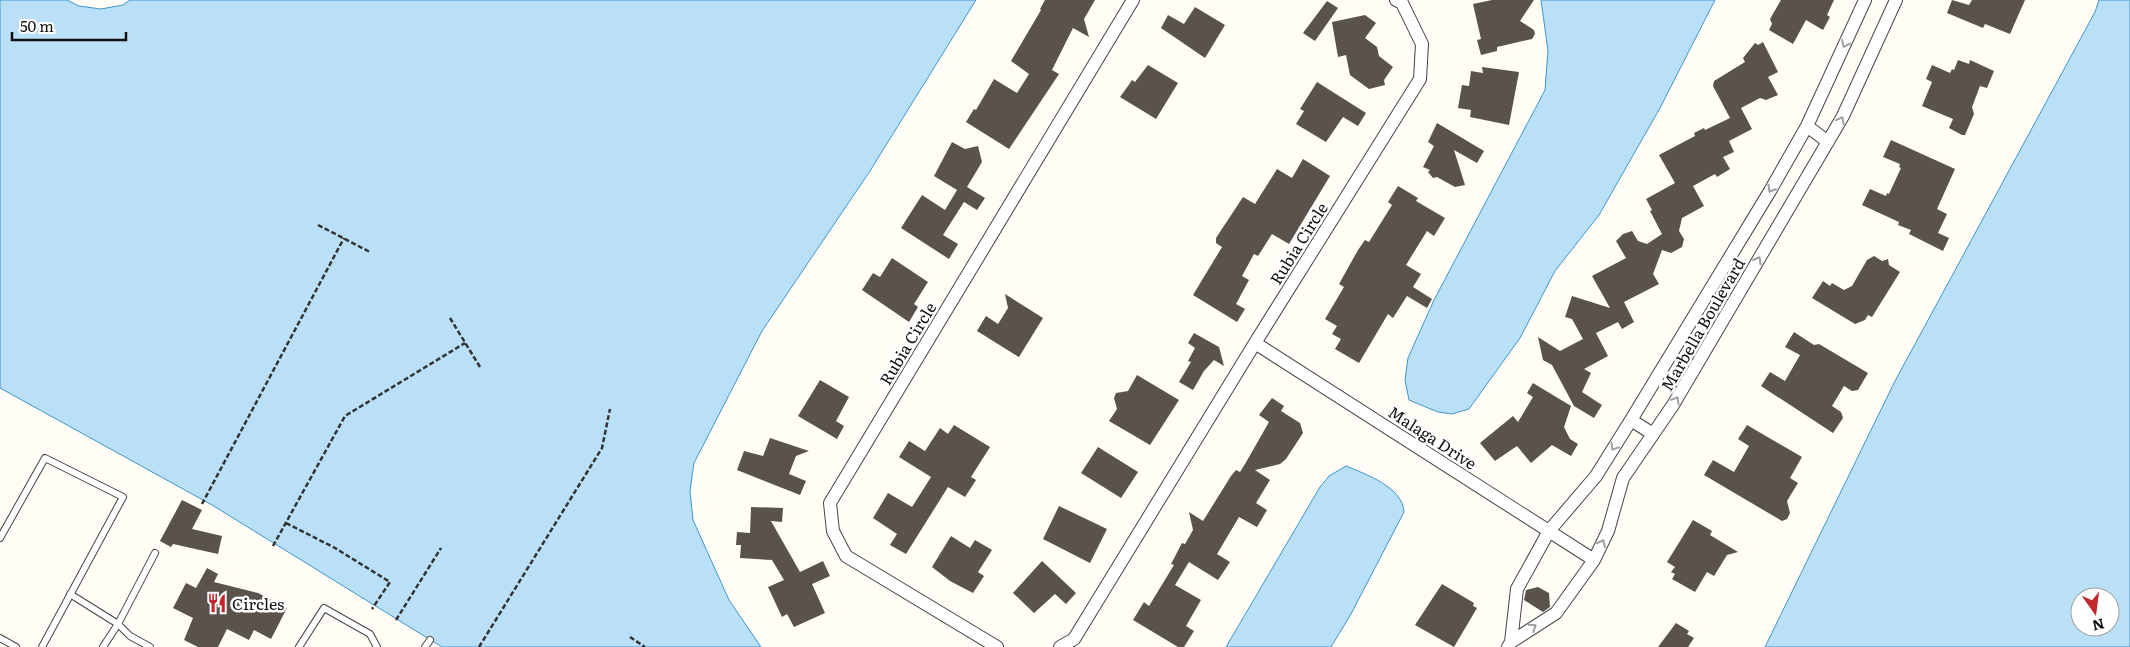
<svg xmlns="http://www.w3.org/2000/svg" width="2130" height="647" font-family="Literata,serif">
  <rect width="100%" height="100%" fill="#fffdf5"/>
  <!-- water -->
  <path fill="#b9e0f7" stroke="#3f96cf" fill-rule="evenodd" d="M0,0H67L79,6L101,9L123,5L130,0H976L870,171L762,331L694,463L690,491L693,520L729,600L761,647H442L212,505L0,388Z
    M1541,0H1715L1660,108L1599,215L1555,271L1520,338L1469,409L1452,414L1438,412L1409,400L1405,380L1408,358L1434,300L1545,90L1548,51Z
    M2099,0H2130V647H1765L1895,381L2095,12ZM2080,597H2110V627H2080Z
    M1346,466C1365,474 1403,487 1404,512L1351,614L1331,647H1226L1320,487L1329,476Z"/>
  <!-- building -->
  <path fill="#5a524d" d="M1045,0H1095L1084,19L1089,37L1073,28L1052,70L1059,74L1009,149L966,122L974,109L976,110L994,79L1017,93L1029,74L1011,61L1041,10L1040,9Z
    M1492,0H1534L1520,21L1534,30L1535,34L1532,39L1497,47V51L1481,55L1477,40L1481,39L1473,4Z
    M1781,0H1834L1827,15L1830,17L1823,30L1806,20L1793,44L1769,30L1772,24L1770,19Z
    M1952,0L1969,5L1972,0H2025L2010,34L1985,24L1983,28L1947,13Z
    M1327,1L1338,8L1315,41L1303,33Z
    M1195,7L1225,25L1205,58L1161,28L1168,15L1184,24Z
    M1365,15L1376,23L1365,38L1377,47L1379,56L1393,67L1384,80L1385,85L1369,89L1350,75L1346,55L1338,57L1332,22Z
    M1763,42L1778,72L1768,77L1778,95L1766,100L1760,98L1741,108L1752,129L1729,141L1734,152L1723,157L1730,169L1717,177L1715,174L1693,186L1704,206L1682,218L1679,231L1684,239L1682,247L1671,253L1662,250L1653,274L1659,284L1624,302L1634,322L1622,329L1618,322L1596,333L1608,356L1584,369L1591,373L1582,392L1602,405L1594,418L1574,406L1552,365L1543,360L1538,337L1560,351L1583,339L1572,319L1565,317L1572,296L1610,308L1592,276L1626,258L1616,241L1623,234L1632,231L1638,241L1647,244L1662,234L1650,211L1652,210L1646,199L1675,183L1659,155L1695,136L1694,133L1704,128L1705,130L1730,118L1713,86L1714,81L1745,62L1743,58L1755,43L1758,45Z
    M1958,60L1969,64L1970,60L1994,71L1987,88L1980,86L1972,107L1974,114L1965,135H1962L1949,128L1953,119L1922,106L1932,82L1926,79L1932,65L1950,73L1952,69L1954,70Z
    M1148,65L1178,83L1156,119L1120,97L1128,86L1132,80L1135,82Z
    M1482,67L1519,72L1509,125L1470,117L1471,110L1458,108L1462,85L1469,86L1471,71L1483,73Z
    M1317,82L1366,113L1358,126L1343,117L1326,142L1296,124L1304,111L1300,109Z
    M1437,123L1484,151L1477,163L1454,150L1465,185L1455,187L1437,177L1433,178L1428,172L1430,170L1423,167L1434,146L1428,142Z
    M1891,140L1955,169L1937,209L1947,214L1938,233L1949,238L1943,251L1909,234L1911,230L1898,225L1899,222L1862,205L1870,189L1886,196L1887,193L1889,194L1901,168L1899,167L1900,164L1883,157Z
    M952,142L965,149L978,146L982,162L967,187L985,198L977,210L964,202L943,235L958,244L949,259L901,228L922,195L945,210L957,190L934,176Z
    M1303,159L1330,176L1289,244L1272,234L1258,256L1254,254L1242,276L1249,280L1236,304L1245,309L1237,322L1193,295L1222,247L1216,243V238L1243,197L1255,204L1277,169L1292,178Z
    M1398,186L1418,198L1416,201L1445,218L1434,236L1427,231L1406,265L1421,274L1413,287L1432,299L1427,308L1407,296L1393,318L1388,314L1359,363L1335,349L1341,339L1332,334L1337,326L1325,319L1344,287L1339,284L1358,250L1365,240L1369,242L1392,205L1388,202Z
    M1874,256L1882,261L1888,259L1889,265L1900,272L1872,317L1868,315L1865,320L1855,324L1812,298L1823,281L1830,286L1832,283L1844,290L1852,286L1867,260Z
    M892,258L928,282L914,304L918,307L909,322L862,290L873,273L880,277Z
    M1005,294L1043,318L1019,357L977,331L986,316L998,324L1008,308Z
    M1794,332L1814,345L1819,344L1868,373L1858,390L1852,391L1844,386L1832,406L1841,412L1843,418L1833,433L1761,386L1770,372L1785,381L1800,355L1785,347Z
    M1194,333L1219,347L1224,366L1214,360L1204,371L1193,390L1179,382L1191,362L1188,361L1195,348L1188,343Z
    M1137,375L1179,400L1150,445L1109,421L1117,409L1114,398L1116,393L1128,391Z
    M820,380L849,397L836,421L844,426L837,439L798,416Z
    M1533,383L1571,406L1564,427L1570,439L1578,444L1571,456L1552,445L1531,463L1517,446L1495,461L1480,443L1513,416L1518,422L1533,397L1527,393Z
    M1272,398L1284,406L1281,411L1300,423L1303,433L1286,459L1280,464L1255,470L1270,480L1256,503L1267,510L1257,527L1239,517L1217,554L1230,562L1218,580L1189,562L1175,585L1201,600L1186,626L1194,631L1184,647H1178L1133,620L1144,602L1149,606L1174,565L1171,564L1182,543L1185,544L1193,530L1189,512L1203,521L1231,476L1236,470L1240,472L1245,464L1269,422L1259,415Z
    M954,425L990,447L971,477L976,480L965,497L948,487L906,554L890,545L897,534L873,518L888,493L912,507L931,477L899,457L909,441L925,451L940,428L948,434Z
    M1747,425L1802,457L1790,478L1798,483L1787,501L1790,513L1787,519L1782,521L1704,475L1713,460L1734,472L1749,446L1738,439Z
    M770,438L809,451L796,456L789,474L806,481L800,495L737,470L744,451L763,456Z
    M1098,447L1138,472L1121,498L1081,473Z
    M182,500L202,510L192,529L222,536L218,554L173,544L171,547L160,541Z
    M1059,506L1107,529L1090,563L1043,539Z
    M751,507L783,508L782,522L771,521L800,572L823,561L830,576L812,584L825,613L794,627L787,614L782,617L768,587L784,580L772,560L740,558L741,545H736L737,532L750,533Z
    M1693,520L1712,531L1710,535L1738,552L1727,555L1714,576L1707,572L1695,592L1672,579L1675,574L1671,572L1675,567L1667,562Z
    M951,536L970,548L975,540L992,550L978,572L984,576L973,593L950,581L932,567Z
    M1042,561L1076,593L1066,604L1055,594L1034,613L1013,593Z
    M207,568L218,574L214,582L258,593L287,608L271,639L254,630L249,640L227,629L218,647H198L184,640L193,618L173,608L186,583L196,588Z
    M1442,584L1474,603L1473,606L1477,608L1454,647L1415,625Z
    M1538,587L1549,593L1550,607L1543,612L1524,600L1526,590Z
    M1676,623L1689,631L1687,634L1694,638L1688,647H1658Z"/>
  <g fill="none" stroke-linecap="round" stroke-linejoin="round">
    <defs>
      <path id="service" d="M0,538L45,458L123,497L42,647
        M70,594L118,624L103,647
        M0,638L16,647
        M150,647L130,636L118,624L155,553
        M299,647L324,608L370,634L377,647
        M425,647L430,640"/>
      <path id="minor" d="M1807,126L1828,142
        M1255,343L1594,560
        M1631,420L1653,434
        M1511,642L1556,613L1594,560L1608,531L1623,478L1673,405L1843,116L1896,0
        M997,647L846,556L833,531L830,503L1133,0
        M1060,647L1074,639L1255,343L1420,79L1422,44L1402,3L1396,0
        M1508,647L1511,642L1517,589L1549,531L1596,476L1631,420L1770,191L1807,126L1865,0"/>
    </defs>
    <!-- service casing -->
    <use href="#service" stroke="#444" stroke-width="8"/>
    <!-- minor casing -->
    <use href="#minor" stroke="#444" stroke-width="14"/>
    <!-- path -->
    <path stroke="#333" stroke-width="2.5" stroke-dasharray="5 2.5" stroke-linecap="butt" d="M318,225L370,252
      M450,318L480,367
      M202,504L344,238
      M286,523L335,548L390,582L372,609
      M273,546L345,416L465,343
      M396,620L441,548
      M630,637L645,647
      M479,647L602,448L610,409"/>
    <!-- service -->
    <use href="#service" stroke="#fff" stroke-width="6"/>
    <!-- minor -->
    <use href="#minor" stroke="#fff" stroke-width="12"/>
  </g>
  <!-- one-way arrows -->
  <defs><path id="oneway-chevron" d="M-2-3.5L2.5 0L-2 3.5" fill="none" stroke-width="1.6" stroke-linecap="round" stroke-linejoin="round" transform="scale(1.25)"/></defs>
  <g stroke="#a0a0a0">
    <use href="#oneway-chevron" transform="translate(1845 44) rotate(115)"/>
    <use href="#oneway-chevron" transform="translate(1841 120) rotate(-61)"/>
    <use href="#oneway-chevron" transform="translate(1771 189) rotate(120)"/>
    <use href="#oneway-chevron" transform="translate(1758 260) rotate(-60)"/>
    <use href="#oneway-chevron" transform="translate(1676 400) rotate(-59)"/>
    <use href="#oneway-chevron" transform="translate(1614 447) rotate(122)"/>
    <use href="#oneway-chevron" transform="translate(1602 543) rotate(-63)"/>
    <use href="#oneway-chevron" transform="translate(1533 627) rotate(-33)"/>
  </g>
  <!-- icons -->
  <defs>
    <symbol id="restaurant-bare" viewBox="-9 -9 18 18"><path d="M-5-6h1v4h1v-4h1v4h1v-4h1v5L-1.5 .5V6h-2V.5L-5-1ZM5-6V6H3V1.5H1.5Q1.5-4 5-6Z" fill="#c4262e" stroke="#fff" stroke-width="2.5" paint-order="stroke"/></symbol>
  </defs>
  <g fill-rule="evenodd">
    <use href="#restaurant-bare" x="203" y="589" width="28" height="28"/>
  </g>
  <g text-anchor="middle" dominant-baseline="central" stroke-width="5" stroke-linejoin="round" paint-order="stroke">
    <!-- street labels -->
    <g font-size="16" fill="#111" stroke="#fff">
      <text transform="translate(1298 243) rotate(-58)">Rubia Circle</text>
      <text transform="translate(1702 324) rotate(-60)">Marbella Boulevard</text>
      <text transform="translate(907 343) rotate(-59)">Rubia Circle</text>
      <text transform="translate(1433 437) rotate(33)">Malaga Drive</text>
    </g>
    <!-- poi labels -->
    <g font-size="16" fill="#111" stroke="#fff" text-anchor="start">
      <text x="232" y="603">Circles</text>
    </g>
  </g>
  <!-- north arrow -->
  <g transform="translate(2095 612) rotate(166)"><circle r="24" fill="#ffffff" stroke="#a0a0a0"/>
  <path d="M0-4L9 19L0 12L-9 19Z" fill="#c4262e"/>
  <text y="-8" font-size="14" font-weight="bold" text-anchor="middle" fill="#111111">N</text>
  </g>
  <!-- scale -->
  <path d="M12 32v8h114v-8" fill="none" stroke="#111111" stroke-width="2.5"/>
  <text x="20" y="32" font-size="15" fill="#111111" stroke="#ffffff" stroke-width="4" paint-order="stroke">50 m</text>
</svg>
